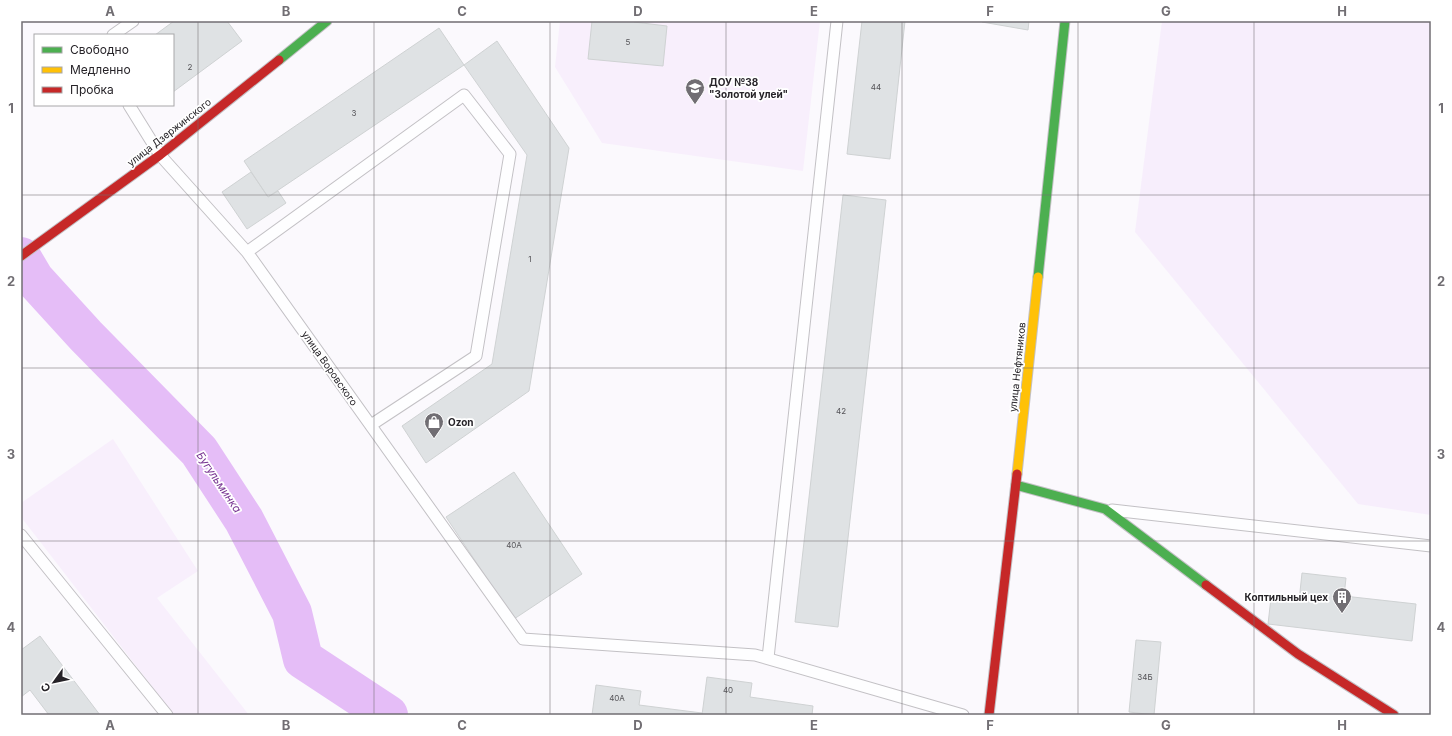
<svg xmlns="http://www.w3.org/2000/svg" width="1452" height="736" font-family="Inter,sans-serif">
  <rect width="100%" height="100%" fill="#fbf9fd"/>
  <!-- built -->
  <path fill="#f8effc" d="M560,21H820L803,171L602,143L555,67Z
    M113,439L198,571L157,598L249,715H174L21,517V503Z"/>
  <!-- green -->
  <path fill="#f7eefc" d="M1162,21H1431V515L1358,504L1135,232Z"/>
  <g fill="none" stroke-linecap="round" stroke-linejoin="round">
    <!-- river -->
    <path stroke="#e5bdf7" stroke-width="40" d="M21,257L34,279L86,336L199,451L244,520L292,613L303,659L388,715"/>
  </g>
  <!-- building -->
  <path fill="#dfe2e4" stroke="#cfd2d3" d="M174,21H227L242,41L173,92V35H155Z
    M592,21H634V22L667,26L663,66L588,59Z
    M862,21H905L890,159L847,154Z
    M982,21H1029L1028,30L982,22Z
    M439,28L464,65L268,197L244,161Z
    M497,41L569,148L529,391L426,463L402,426L492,364L527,155L464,65Z
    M251,172L268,197L278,191L286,203L247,229L222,192Z
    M843,195L886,200L838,627L795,622Z
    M514,472L582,574L514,619L446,517Z
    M1302,573L1346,578L1344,596L1416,604L1412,641L1268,624L1271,598L1299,601Z
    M40,636L100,715H49L30,690L21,697V650Z
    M1136,640L1161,642L1154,715L1129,712Z
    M707,677L752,683L750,697L813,706L812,715H702Z
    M596,685L641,691L639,705L702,713V715H592Z"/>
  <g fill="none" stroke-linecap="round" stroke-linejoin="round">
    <defs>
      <path id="lane" d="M113,35L133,21
        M129,105L160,155L247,252L523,639L755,655L963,715
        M247,252L464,95L510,154L476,356L371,425
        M1112,510L1431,546
        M21,535L167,715
        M768,658L837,21"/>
      <path id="fast" d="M279,60L327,21
        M1038,277L1065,21
        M1016,485L1105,509L1206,585"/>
      <path id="slow" d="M1017,474L1038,277"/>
      <path id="jam" d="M21,256L160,155L279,60
        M1206,585L1298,654L1394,715
        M989,715L1017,474"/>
    </defs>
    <!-- lane casing -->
    <use href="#lane" stroke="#c3c1c5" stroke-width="13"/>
    <!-- fast casing -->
    <use href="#fast" stroke="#c3c1c5" stroke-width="11"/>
    <!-- slow casing -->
    <use href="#slow" stroke="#c3c1c5" stroke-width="11"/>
    <!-- jam casing -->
    <use href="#jam" stroke="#c3c1c5" stroke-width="11"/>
    <!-- lane -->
    <use href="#lane" stroke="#fefeff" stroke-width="11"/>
    <!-- fast -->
    <use href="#fast" stroke="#4caf50" stroke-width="9"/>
    <!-- slow -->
    <use href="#slow" stroke="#ffc107" stroke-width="9"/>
    <!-- jam -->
    <use href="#jam" stroke="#c62828" stroke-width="9"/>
  </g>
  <!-- grid -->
  <path fill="none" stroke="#716e73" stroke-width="1" stroke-opacity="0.55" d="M198,21V715M374,21V715M550,21V715M726,21V715M902,21V715M1078,21V715M1254,21V715M21,195H1431M21,368H1431M21,541H1431"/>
  <!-- icons -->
  <defs>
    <symbol id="school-pin" viewBox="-11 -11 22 30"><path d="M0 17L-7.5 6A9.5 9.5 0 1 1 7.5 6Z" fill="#716e73" stroke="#fff"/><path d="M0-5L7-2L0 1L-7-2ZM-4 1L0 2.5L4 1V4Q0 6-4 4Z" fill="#fff"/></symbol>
    <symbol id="shop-pin" viewBox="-11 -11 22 30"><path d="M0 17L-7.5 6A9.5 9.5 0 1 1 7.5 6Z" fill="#716e73" stroke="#fff"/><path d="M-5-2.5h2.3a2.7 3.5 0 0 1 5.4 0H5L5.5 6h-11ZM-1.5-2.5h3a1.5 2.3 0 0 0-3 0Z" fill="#fff"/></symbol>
    <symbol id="building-pin" viewBox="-11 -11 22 30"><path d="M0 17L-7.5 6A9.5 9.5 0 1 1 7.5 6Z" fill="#716e73" stroke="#fff"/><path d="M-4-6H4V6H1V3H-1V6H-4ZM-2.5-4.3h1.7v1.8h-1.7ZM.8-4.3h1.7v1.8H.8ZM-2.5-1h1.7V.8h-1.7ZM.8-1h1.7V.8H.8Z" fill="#fff"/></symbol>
  </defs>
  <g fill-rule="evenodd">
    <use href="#school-pin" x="684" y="77" width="22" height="30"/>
    <use href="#shop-pin" x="423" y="411" width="22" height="30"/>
    <use href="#building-pin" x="1331" y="586" width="22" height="30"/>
  </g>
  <g text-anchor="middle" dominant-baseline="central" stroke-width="3.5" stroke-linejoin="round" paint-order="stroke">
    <!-- number labels -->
    <g font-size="8" fill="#545357">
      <text x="628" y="42">5</text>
      <text x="190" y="67">2</text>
      <text x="876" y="87">44</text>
      <text x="354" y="113">3</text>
      <text x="530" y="259">1</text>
      <text x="841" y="411">42</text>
      <text x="514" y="545">40А</text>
      <text x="1145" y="677">34Б</text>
      <text x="728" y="690">40</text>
      <text x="617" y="698">40А</text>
    </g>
    <!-- poi labels -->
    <g font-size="10" font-weight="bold" fill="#262328" stroke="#fff" text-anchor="start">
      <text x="709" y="82">ДОУ №38<tspan x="709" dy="12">"Золотой улей"</tspan></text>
      <text x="448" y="422">Ozon</text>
      <text x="1328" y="597" text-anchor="end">Коптильный цех</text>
    </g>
    <!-- street labels -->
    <g font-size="10" fill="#262328" stroke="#fff">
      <text transform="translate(169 132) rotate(-38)">улица Дзержинского</text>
      <text transform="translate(1017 367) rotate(-84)">улица Нефтяников</text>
      <text transform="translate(330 368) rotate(55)">улица Воровского</text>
    </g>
    <!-- water labels -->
    <g font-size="11" font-style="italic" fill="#773491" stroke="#fff">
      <text transform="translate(219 482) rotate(56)">Бугульминка</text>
    </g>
  </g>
  <!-- border -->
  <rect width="1452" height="736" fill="none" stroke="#ffffff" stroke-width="44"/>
  <!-- legend -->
  <rect x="34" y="34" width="140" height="72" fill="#ffffff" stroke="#a8a7a9"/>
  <rect x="42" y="47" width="20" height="6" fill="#4caf50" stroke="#a8a7a9"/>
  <text x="70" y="54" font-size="12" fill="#262328">Свободно</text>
  <rect x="42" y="67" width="20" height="6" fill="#ffc107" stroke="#a8a7a9"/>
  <text x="70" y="74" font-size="12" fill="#262328">Медленно</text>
  <rect x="42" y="87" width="20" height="6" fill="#c62828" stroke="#a8a7a9"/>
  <text x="70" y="94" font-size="12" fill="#262328">Пробка</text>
  <!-- north arrow -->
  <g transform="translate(54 682) rotate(237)" stroke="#ffffff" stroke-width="3" paint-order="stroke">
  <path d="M0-3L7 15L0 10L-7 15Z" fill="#262328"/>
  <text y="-6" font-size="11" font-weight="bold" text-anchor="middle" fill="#262328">С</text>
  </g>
  <rect x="22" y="22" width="1408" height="692" fill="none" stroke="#716e73" stroke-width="1.5"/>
  <g font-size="13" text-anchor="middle" font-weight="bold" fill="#716e73">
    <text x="110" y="16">A</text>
    <text x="286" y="16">B</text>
    <text x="462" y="16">C</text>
    <text x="638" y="16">D</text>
    <text x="814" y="16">E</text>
    <text x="990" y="16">F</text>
    <text x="1166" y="16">G</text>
    <text x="1342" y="16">H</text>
    <text x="11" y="113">1</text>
    <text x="1441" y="113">1</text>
    <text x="11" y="286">2</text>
    <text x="1441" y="286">2</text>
    <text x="11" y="459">3</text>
    <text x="1441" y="459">3</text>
    <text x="11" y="632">4</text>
    <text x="1441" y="632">4</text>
    <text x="110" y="730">A</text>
    <text x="286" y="730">B</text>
    <text x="462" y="730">C</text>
    <text x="638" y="730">D</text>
    <text x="814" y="730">E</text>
    <text x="990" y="730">F</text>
    <text x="1166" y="730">G</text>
    <text x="1342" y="730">H</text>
  </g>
</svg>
